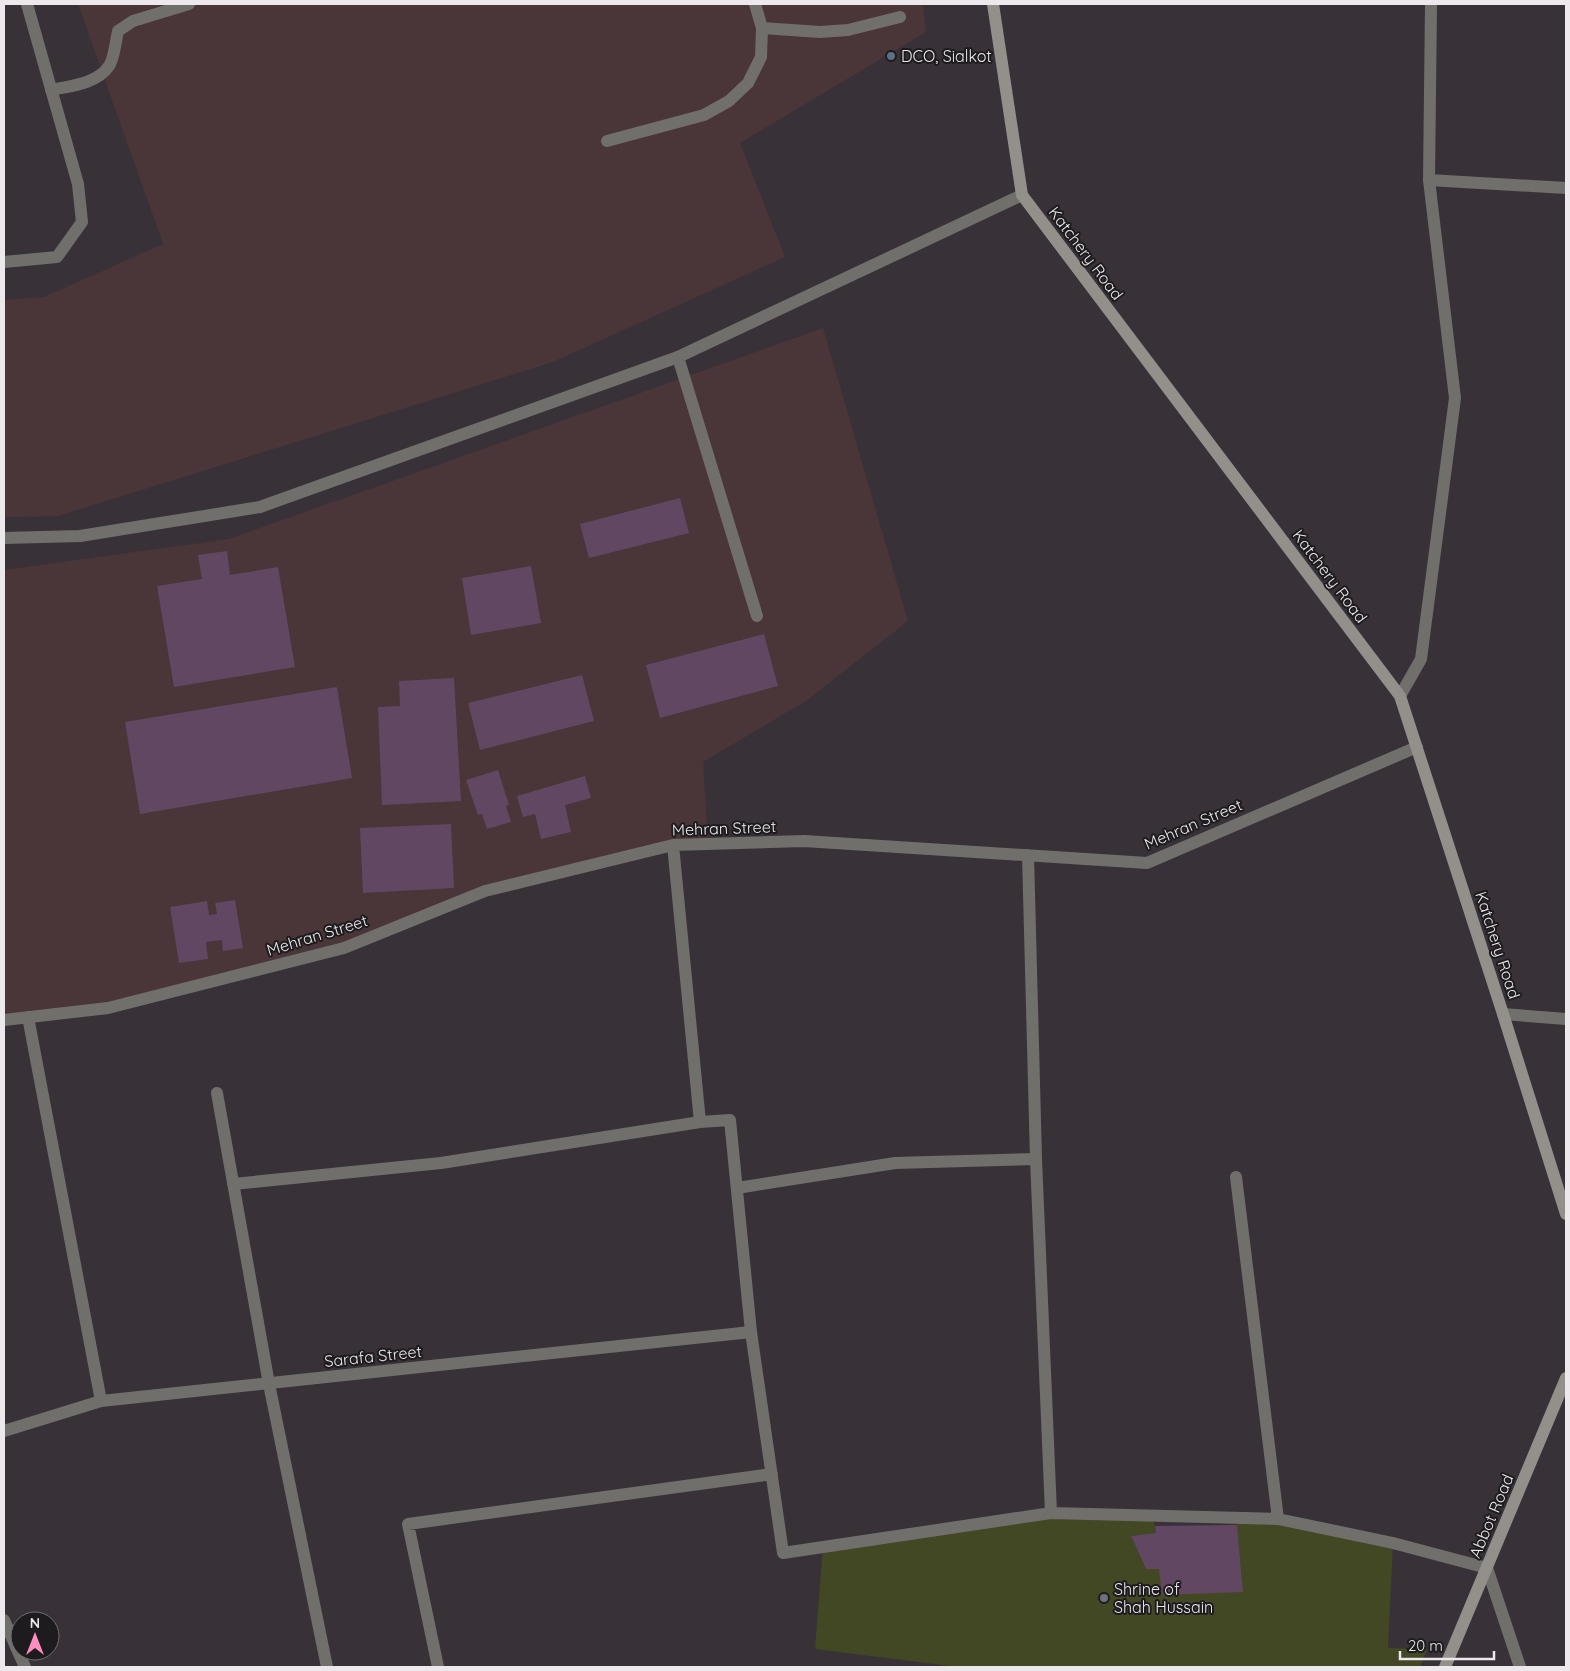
<svg xmlns="http://www.w3.org/2000/svg" width="1570" height="1671" font-family="Quicksand,sans-serif">
  <rect width="100%" height="100%" fill="#383238"/>
  <!-- commercial -->
  <path fill="#4a3538" d="M78,4H923L926,32L740,143L785,257L553,362L58,516L4,517V300L44,297L163,244Z
    M823,328L908,621L806,701L703,762L708,844L485,891L344,948L108,1008L4,1024V570L229,539Z"/>
  <!-- green -->
  <path fill="#424824" d="M1051,1513L1153,1516L1156,1533L1131,1536L1146,1569H1159L1243,1592L1236,1518L1393,1543L1388,1648L1427,1649L1420,1667H958L815,1649L823,1546Z"/>
  <!-- building -->
  <path fill="#624763" d="M680,498L689,533L589,558L580,524Z
    M227,551L230,575L278,567L295,667L174,687L157,586L202,579L198,555Z
    M531,566L541,623L471,635L462,578Z
    M764,634L778,686L660,718L646,665Z
    M582,675L594,721L480,750L468,703Z
    M454,678L461,801L382,805L378,707L400,706L399,681Z
    M337,687L352,778L140,814L125,722Z
    M498,770L509,805L506,806L511,822L487,829L482,814L478,815L466,780Z
    M585,776L591,798L565,805L571,832L541,839L535,814L523,817L517,796Z
    M451,824L454,888L363,893L360,828Z
    M235,900L243,948L223,951L222,940L206,942L208,959L179,963L170,907L207,901L209,915L217,914L215,903Z
    M1237,1525L1243,1592L1162,1595L1159,1569H1146L1131,1536L1156,1533L1155,1526Z"/>
  <g fill="none" stroke-linecap="round" stroke-linejoin="round">
    <!-- lane -->
    <path stroke="#716f6c" stroke-width="12" d="M762,28L820,32L848,30L900,17
      M51,90C70,86 97,84 109,66C114,59 116,40 118,31L133,21L189,4
      M607,141L704,115L729,101L748,83L761,57L762,28L755,4
      M678,357L757,616
      M673,845L700,1122
      M1028,855L1036,1159L1051,1513
      M28,1017L101,1401
      M4,1020L108,1008L344,948L485,891L673,845L804,841L1147,863L1417,747
      M217,1093L269,1384L327,1667
      M1236,1177L1278,1519
      M233,1184L441,1163L700,1122L730,1120L751,1332L783,1553L1051,1513L1278,1519L1393,1543L1487,1568
      M737,1188L895,1163L1036,1159
      M438,1667L408,1524L772,1474"/>
    <!-- street -->
    <path stroke="#716f6c" stroke-width="12" d="M1429,180L1566,188
      M4,262L57,257L82,222L78,184L27,4
      M4,538L80,536L260,507L678,357L1022,195
      M1400,696L1421,659L1455,398L1429,180L1431,4
      M1503,1014L1566,1019
      M4,1431L101,1401L751,1332
      M1487,1568L1520,1667
      M4,1620L25,1667"/>
    <!-- secondary -->
    <path stroke="#93908b" stroke-width="12" d="M993,4L1022,195L1400,696L1503,1014L1566,1214
      M1445,1667L1566,1378"/>
  </g>
  <!-- markers -->
  <circle fill="#5c6f8a" stroke="#1d1b1d" stroke-width="2" cx="891" cy="56" r="5"/>
  <circle fill="#6b7280" stroke="#1d1b1d" stroke-width="2" cx="1104" cy="1598" r="5"/>
  <g text-anchor="middle" dominant-baseline="central" stroke-width="4" stroke-linejoin="round" paint-order="stroke">
    <!-- poi labels -->
    <g font-size="16" fill="#ece8ec" stroke="#1d1b1d" text-anchor="start">
      <text x="901" y="56">DCO, Sialkot</text>
      <text x="1114" y="1589">Shrine of<tspan x="1114" dy="18">Shah Hussain</tspan></text>
    </g>
    <!-- street labels -->
    <g font-size="16" fill="#ece8ec" stroke="#1d1b1d">
      <text transform="translate(1086 253) rotate(53)">Katchery Road</text>
      <text transform="translate(1330 576) rotate(53)">Katchery Road</text>
      <text transform="translate(1193 824) rotate(-23)">Mehran Street</text>
      <text transform="translate(724 828) rotate(-2)">Mehran Street</text>
      <text transform="translate(317 935) rotate(-17)">Mehran Street</text>
      <text transform="translate(1498 945) rotate(72)">Katchery Road</text>
      <text transform="translate(373 1356) rotate(-6)">Sarafa Street</text>
      <text transform="translate(1491 1516) rotate(-67)">Abbot Road</text>
    </g>
  </g>
  <!-- border -->
  <rect width="1570" height="1671" fill="none" stroke="#ece8ec" stroke-width="10"/>
  <!-- north arrow -->
  <g transform="translate(35 1636)"><circle r="24" fill="#1d1b1d" stroke="#706d70"/>
  <path d="M0-4L9 19L0 12L-9 19Z" fill="#fd8ec0"/>
  <text y="-8" font-size="14" font-weight="bold" text-anchor="middle" fill="#ece8ec">N</text>
  </g>
  <!-- scale -->
  <path d="M1400 1651v8h94v-8" fill="none" stroke="#ece8ec" stroke-width="2.5"/>
  <text x="1408" y="1651" font-size="15" fill="#ece8ec" stroke="#1d1b1d" stroke-width="4" paint-order="stroke">20 m</text>
</svg>
